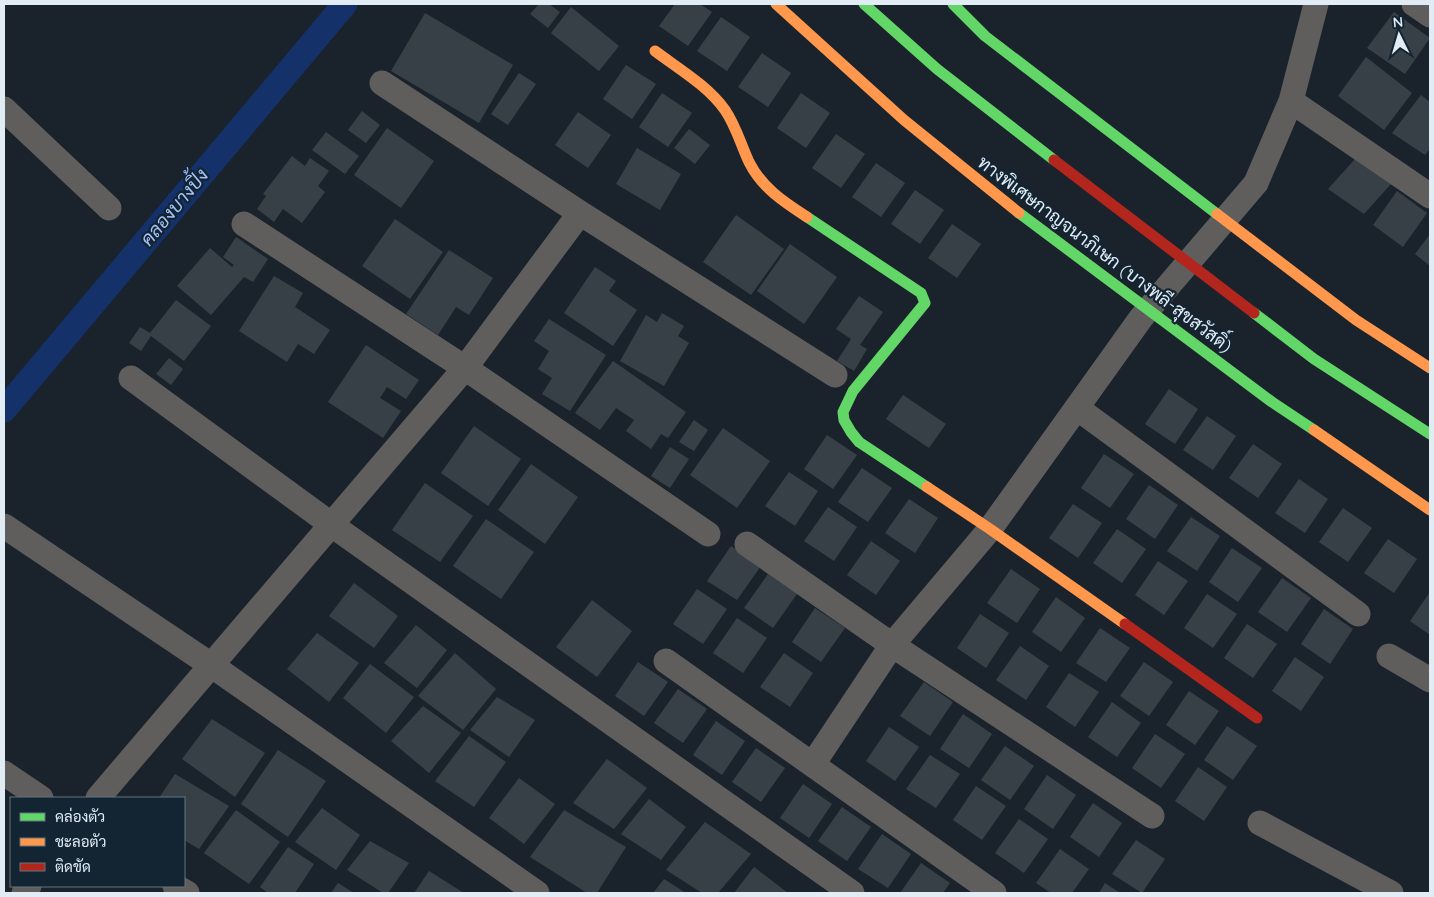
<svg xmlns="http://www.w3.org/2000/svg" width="1434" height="897" font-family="Quicksand,Sarabun,sans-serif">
<rect width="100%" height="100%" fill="#1a232b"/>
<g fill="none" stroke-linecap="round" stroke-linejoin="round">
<path stroke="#153169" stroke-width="25" d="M4 410 345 4"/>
</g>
<path fill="#384047" d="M539 4H549L560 12 548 28 530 14Z
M675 4H700L712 12 688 46 659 26Z
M571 7 619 46 599 71 551 33Z
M1394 12 1430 38 1405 74 1367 48Z
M425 13 513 65 479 123 391 71Z
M721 17 750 37 727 71 697 51Z
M762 53 791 73 768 107 738 87Z
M1366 57 1412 93 1384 130 1338 96Z
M626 65 656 84 632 119 603 99Z
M519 73 536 84 508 125 491 114Z
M662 93 692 113 668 147 639 127Z
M801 93 830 113 806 148 777 128Z
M1421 95 1430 102V149L1425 155 1392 133Z
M362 111 380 125 366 143 348 130Z
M578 112 611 135 588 168 555 145Z
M387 128 434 161 401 208 354 175Z
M689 129 710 145 695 164 674 148Z
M326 132 359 156 345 174 312 150Z
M836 134 865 154 841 188 812 168Z
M637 148 681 174 660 210 616 184Z
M292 156 305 166 310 158 329 171 318 186 325 192 302 223 283 209 274 222 257 209 266 196 263 194Z
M1355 159 1391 184 1364 214 1328 189Z
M876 163 905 183 881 217 852 197Z
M915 190 944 210 920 244 891 224Z
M1397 191 1427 213 1403 247 1373 225Z
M736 215 784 249 751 295 703 262Z
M395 219 443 252 410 299 362 266Z
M952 224 981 244 957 278 928 258Z
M1430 234V266L1415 254Z
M236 237 268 259 253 282 244 277 211 315 177 286 210 248 232 267 234 265 223 257Z
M790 244 837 277 804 324 757 291Z
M449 250 493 278 469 315 456 307 438 335 406 314Z
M595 267 616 281 609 291 637 310 613 346 564 313Z
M274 276 303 293 295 307 330 330 314 354 298 344 287 362 239 331Z
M859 296 883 312 860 345 867 349 854 371 837 361 851 339 836 329Z
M176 300 211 326 184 361 151 336 141 351 129 343 140 327 150 333Z
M662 313 684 326 678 336 689 343 664 386 620 361 646 315 657 322Z
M549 319 606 355 570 411 542 394 552 378 538 369 549 351 534 341Z
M366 345 419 380 406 399 387 387 380 398 401 411 383 438 328 402Z
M169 358 183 369 171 385 156 374Z
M613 361 686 412 668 438 661 434 651 449 626 431 634 420 616 408 600 430 575 413Z
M1169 389 1198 409 1175 444 1145 424Z
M903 395 946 424 929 448 886 419Z
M1207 416 1236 436 1213 470 1183 450Z
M694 420 708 430 694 451 679 442Z
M474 426 521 459 488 506 441 473Z
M723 428 770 461 737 508 690 475Z
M827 435 857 455 833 489 804 469Z
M1253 444 1282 464 1258 498 1229 478Z
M670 447 689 459 670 488 651 476Z
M1104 454 1134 474 1110 508 1081 488Z
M531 464 578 497 545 544 498 510Z
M862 468 892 488 868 522 838 502Z
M789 472 818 491 795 526 765 506Z
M1299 479 1328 499 1305 533 1275 513Z
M425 483 473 516 440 562 392 530Z
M1149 485 1178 505 1155 539 1126 519Z
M909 499 938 518 915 553 885 533Z
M1073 504 1102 523 1078 558 1049 538Z
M828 507 857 527 834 561 804 541Z
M1343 508 1372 528 1348 562 1319 542Z
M1191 517 1220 536 1197 571 1167 551Z
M486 519 534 552 501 599 453 566Z
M1117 529 1146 549 1122 583 1093 563Z
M1388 539 1417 559 1394 593 1364 573Z
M871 541 900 561 876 595 847 575Z
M731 546 761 566 737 600 707 581Z
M1232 548 1262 568 1238 602 1209 582Z
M1158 561 1188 581 1164 615 1135 595Z
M1011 569 1040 589 1017 623 987 603Z
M768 574 797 594 773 628 744 608Z
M1282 578 1311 598 1287 632 1258 612Z
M354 583 398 616 374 648 329 616Z
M697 589 727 609 703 644 673 624Z
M1430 592V635L1410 621Z
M1207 594 1237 614 1213 648 1184 628Z
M1056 597 1085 618 1061 652 1032 632Z
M592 600 632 631 597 677 556 647Z
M815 608 845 628 821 662 792 642Z
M1324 609 1353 629 1330 664 1301 644Z
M980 614 1009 633 986 668 957 648Z
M737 618 767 638 743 673 713 653Z
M1247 624 1277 644 1253 678 1224 658Z
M416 625 447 650 417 688 384 663Z
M1100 628 1130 648 1106 682 1076 663Z
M317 633 359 663 329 702 287 669Z
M1020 646 1049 666 1026 700 996 680Z
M455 653 496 689 463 730 418 696Z
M784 653 813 673 790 707 760 687Z
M1295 657 1324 677 1301 711 1272 691Z
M638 662 668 682 644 716 615 696Z
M1144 662 1173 682 1149 716 1120 696Z
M370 664 414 697 386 733 343 698Z
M1069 673 1099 692 1075 727 1046 707Z
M924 682 953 702 930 736 900 716Z
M678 689 707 709 683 743 654 723Z
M1189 691 1219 711 1195 745 1166 725Z
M497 697 535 720 509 757 470 730Z
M1112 702 1141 723 1117 757 1088 737Z
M423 706 461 733 429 773 391 741Z
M963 714 992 734 969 768 940 749Z
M212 719 265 753 235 797 182 759Z
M716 721 745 741 722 775 693 755Z
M1227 726 1257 746 1233 780 1204 760Z
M889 727 919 747 895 781 866 761Z
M1155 734 1185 754 1161 788 1132 768Z
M469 736 506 762 474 807 435 781Z
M1005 746 1034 766 1010 800 981 780Z
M756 748 785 768 761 802 732 782Z
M278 750 326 781 288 837 241 804Z
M930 755 960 774 936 808 906 789Z
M607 759 647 788 614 829 573 803Z
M1198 767 1227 787 1204 821 1175 801Z
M175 774 229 806 199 849 184 840V798H159Z
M1047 775 1076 795 1053 829 1024 809Z
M519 778 555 804 524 844 489 818Z
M803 784 832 804 809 838 780 818Z
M976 786 1006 806 982 840 953 820Z
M649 799 686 827 661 860 621 834Z
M1093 803 1122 823 1099 857 1070 837Z
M842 807 871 827 847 861 818 841Z
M322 808 360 835 336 870 295 842Z
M236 810 280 842 249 884 204 853Z
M564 810 626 847 597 893H587L530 857Z
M1019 819 1048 839 1024 873 995 853Z
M705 822 751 854 718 893H702L666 870Z
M882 834 911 854 888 888 858 869Z
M1136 840 1165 859 1142 893 1112 874Z
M370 841 409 863 388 893H383L347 870Z
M288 847 314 864 295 893H268L260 887Z
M1060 849 1089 869 1072 893H1051L1036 883Z
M921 863 950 883 943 893H900Z
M754 867 788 893H734Z
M429 871 464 893H414Z
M664 879 686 893H653Z
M338 883 354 893H331Z
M1105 883 1120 893H1099Z"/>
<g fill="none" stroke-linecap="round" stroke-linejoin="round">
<path stroke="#5f5e5d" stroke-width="25" d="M1414 4 1430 15
M382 83 580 213 835 375
M1291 101 1430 196
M4 109 109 208
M244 224 465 368 708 534
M131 378 343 533 852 893
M1077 408 1358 614
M4 526 211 665 537 893
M747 544 892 645 1152 816
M1389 656 1430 680
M666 661 994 893
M813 764 892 645 990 529 1141 318 1256 183 1291 101 1316 4
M4 773 41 798
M98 798 465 368 580 213
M1260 823 1391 893
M175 886 187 893
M24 893 29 886"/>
<path stroke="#63d668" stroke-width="11" d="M807 217 921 293 925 303 853 391 843 412 844 420 851 432 859 442 927 487"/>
<path stroke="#ff974d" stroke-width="11" d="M655 51C679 69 708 86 725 110 736 126 741 145 749 162 762 188 784 202 807 217
M927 487 990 529 1125 624"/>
<path stroke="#b3261e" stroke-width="11" d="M1125 624 1257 718"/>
<path stroke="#63d668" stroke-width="11" d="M864 4 937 69 1054 160
M953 4 985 36 1217 214
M1019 213 1272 402 1314 430
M1254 313 1314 359 1430 434"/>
<path stroke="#ff974d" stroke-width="11" d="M776 4 904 120 1019 213
M1217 214 1356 320 1430 368
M1314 430 1430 510"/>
<path stroke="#b3261e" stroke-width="11" d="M1054 160 1254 313"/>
</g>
<g text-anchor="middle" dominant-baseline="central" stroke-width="4.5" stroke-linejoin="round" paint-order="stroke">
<g font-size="18" fill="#e1ecf5" stroke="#132432">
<text transform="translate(1105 254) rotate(37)">ทางพิเศษกาญจนาภิเษก (บางพลี-สุขสวัสดิ์)</text>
</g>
<g font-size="19" font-style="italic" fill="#a4c2f9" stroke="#132432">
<text transform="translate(174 207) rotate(-50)">คลองบางปิ้ง</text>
</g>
</g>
<rect width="1434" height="897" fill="none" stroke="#e1ecf5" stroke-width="10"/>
<rect x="10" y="797" width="175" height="90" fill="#132432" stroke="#657480"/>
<rect x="20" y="813" width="25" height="8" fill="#63d668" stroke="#657480"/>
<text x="55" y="822" font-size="15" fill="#e1ecf5">คล่องตัว</text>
<rect x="20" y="838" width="25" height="8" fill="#ff974d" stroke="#657480"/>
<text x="55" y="847" font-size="15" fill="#e1ecf5">ชะลอตัว</text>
<rect x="20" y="863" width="25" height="8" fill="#b3261e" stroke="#657480"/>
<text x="55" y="872" font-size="15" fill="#e1ecf5">ติดขัด</text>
<g transform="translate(1399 35) rotate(355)" stroke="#132432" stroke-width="4" paint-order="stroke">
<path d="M0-4L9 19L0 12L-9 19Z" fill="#e1ecf5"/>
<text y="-8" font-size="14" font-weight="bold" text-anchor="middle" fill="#e1ecf5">N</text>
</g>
</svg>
